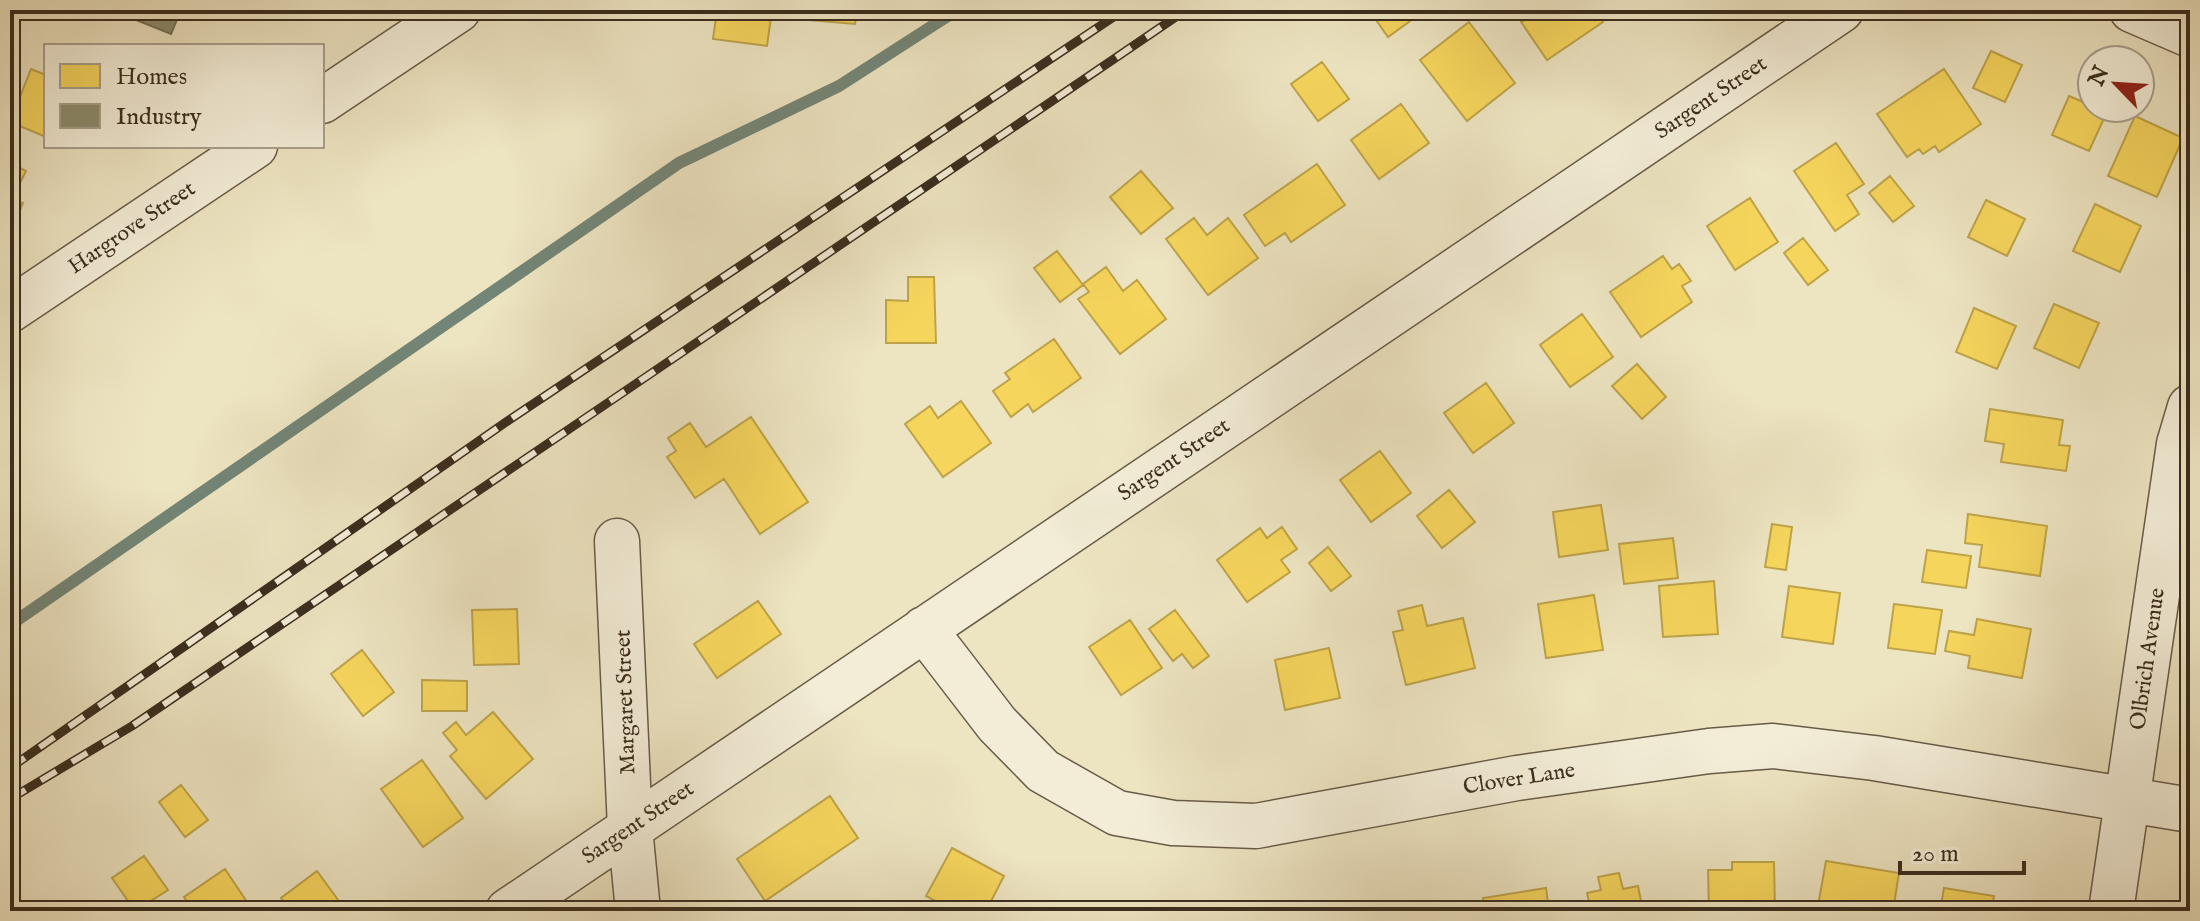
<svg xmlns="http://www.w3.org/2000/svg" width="2200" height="921" font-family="'IM FELL English',serif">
<rect width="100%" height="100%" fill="#ede4c1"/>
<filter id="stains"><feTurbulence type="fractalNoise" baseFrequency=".0025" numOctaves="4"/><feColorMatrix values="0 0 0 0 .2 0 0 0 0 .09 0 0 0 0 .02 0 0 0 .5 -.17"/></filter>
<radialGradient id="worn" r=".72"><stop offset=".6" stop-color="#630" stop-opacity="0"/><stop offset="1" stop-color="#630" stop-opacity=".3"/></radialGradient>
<path fill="#f6d55c" stroke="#bea349" stroke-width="2" d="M717 10H772L767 46 713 39Z
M810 10H857L855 24 809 20Z
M1369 10H1407L1413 19 1388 37Z
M1518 10H1595L1603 22 1547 60 1521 22 1525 20Z
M1469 22 1515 83 1467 121 1420 60Z
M1991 51 2022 65 2005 102 1973 88Z
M1322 62 1349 99 1318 121 1291 84Z
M31 69 46 75V137L10 122Z
M1944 69 1981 124 1939 152 1935 146 1923 154 1919 149 1907 157 1877 114Z
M2069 96 2107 112 2089 151 2052 135Z
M1401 104 1429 143 1379 179 1351 140Z
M2135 116 2183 138 2157 197 2108 176Z
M1836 143 1864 184 1847 195 1859 214 1835 231 1794 171Z
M10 163 26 171 12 199 23 203 10 233Z
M1317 164 1345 205 1291 242 1285 233 1265 246 1244 215Z
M1141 171 1173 208 1141 234 1110 197Z
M1890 176 1914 206 1893 222 1869 193Z
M1750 198 1778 242 1735 270 1707 226Z
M1986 200 2025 219 2007 256 1968 237Z
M2095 204 2141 226 2120 272 2073 251Z
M1194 218 1207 235 1228 218 1258 258 1208 295 1166 239Z
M1803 238 1828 270 1808 285 1784 253Z
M1057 251 1083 285 1060 302 1034 268Z
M1663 256 1672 269 1679 264 1691 281 1682 286 1692 302 1641 337 1610 292Z
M1106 267 1123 291 1137 280 1166 319 1120 354 1078 299 1089 292 1083 284Z
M908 277H934L936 343H886V300L908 301Z
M2054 304 2099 323 2079 368 2034 348Z
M1974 308 2016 326 1997 369 1956 352Z
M1582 314 1613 357 1570 387 1540 345Z
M1054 339 1081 378 1033 412 1028 404 1011 417 993 391 1010 379 1005 373Z
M1637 364 1666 397 1642 419 1612 386Z
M1486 383 1514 423 1473 453 1444 413Z
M961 401 991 443 943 477 905 424 930 406 938 418Z
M1990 409 2063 420 2059 445 2070 446 2066 471 2001 462 2004 444 1985 441Z
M751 417 808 502 760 534 724 479 695 498 667 457 676 451 668 438 690 423 706 447Z
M1380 451 1411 493 1371 522 1340 480Z
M1449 490 1475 522 1442 548 1417 516Z
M1601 505 1608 550 1559 557 1553 512Z
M1968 514 2047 526 2040 576 1979 567 1982 545 1965 543Z
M1772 524 1792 527 1786 570 1765 567Z
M1282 527 1297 549 1281 560 1290 572 1247 602 1217 560 1260 528 1267 538Z
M1673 538 1678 578 1624 584 1619 544Z
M1328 547 1351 576 1331 591 1309 563Z
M1927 550 1971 556 1966 588 1922 582Z
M1714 581 1718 634 1663 637 1659 586Z
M1789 586 1840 593 1833 644 1782 637Z
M1594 595 1603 650 1546 658 1538 604Z
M758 601 781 634 717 678 694 644Z
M1894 604 1942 610 1935 654 1888 648Z
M1422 605 1427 626 1463 618 1475 668 1406 685 1393 632 1403 630 1398 611Z
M517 609 519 664 474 665 472 610Z
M1175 610 1209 656 1193 668 1182 654 1173 661 1149 629Z
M1977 619 2031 629 2022 678 1968 668 1970 656 1945 651 1949 631 1974 635Z
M1130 620 1162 668 1121 695 1089 647Z
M1329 648 1340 698 1285 710 1275 660Z
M362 650 394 692 363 716 331 674Z
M422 680 467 681V711H422Z
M493 712 533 759 486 799 450 756 457 750 443 733 456 722 466 735Z
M422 760 463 818 423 847 381 789Z
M181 785 208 820 185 837 159 802Z
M830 796 858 838 765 901 737 859Z
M952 848 1004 876 986 911H954L926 896Z
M144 856 168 890 135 911 112 878Z
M1826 861 1899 873 1893 911H1817Z
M1732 862H1774L1775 911H1709L1708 870H1732Z
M225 869 253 911H193L184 897Z
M317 871 344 908 291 911 281 898Z
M1619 873 1623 889 1638 886 1643 911H1591L1587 893 1601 890 1598 877Z
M1546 888 1549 911H1485L1483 898Z
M1944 888 1994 896 1991 911H1940Z
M1045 901 1072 911H1042Z"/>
<path fill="#8c8c6e" stroke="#747056" stroke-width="2" d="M128 10H181L171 34 126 16Z"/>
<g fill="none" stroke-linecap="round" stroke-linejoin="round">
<path stroke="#738576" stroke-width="12" d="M10 625 679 163 839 86 957 10"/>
<g stroke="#685b47" stroke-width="47">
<path id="minor" d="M2132 10 2190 35
M322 101 458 10
M10 310 255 146
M617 541 630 828 638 911
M924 629 997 724 1043 771 1117 813 1173 823 1256 826 1517 778 1709 751 1773 746 1874 758 2190 810
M508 911 1841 10
M2111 911 2179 444 2190 407"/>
</g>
<use href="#minor" stroke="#f3edd7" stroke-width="44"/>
<g stroke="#3b2d1e" stroke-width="9">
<path id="rail" d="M10 768 509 420 1124 10
M10 799 132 726 1186 10"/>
</g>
<use href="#rail" stroke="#f3edd7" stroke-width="6" stroke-dasharray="18" stroke-linecap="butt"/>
</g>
<g text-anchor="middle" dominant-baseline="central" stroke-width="8" stroke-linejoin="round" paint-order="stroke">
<g font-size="22" fill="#3b2d1e" stroke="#f3edd7">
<text transform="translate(1711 98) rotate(-34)">Sargent Street</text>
<text transform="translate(132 228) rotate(-34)">Hargrove Street</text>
<text transform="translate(1174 460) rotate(-34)">Sargent Street</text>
<text transform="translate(2148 659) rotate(-82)">Olbrich Avenue</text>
<text transform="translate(626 702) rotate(-92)">Margaret Street</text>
<text transform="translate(1519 779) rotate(-9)">Clover Lane</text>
<text transform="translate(638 823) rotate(-34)">Sargent Street</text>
</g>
</g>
<rect width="2200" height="921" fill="none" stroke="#ede4c1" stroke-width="40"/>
<rect x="12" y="12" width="2176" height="897" fill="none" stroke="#3b2d1e" stroke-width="4"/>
<rect x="20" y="20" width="2160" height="881" fill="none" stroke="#3b2d1e" stroke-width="2"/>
<rect x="44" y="44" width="280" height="104" fill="#f3edd7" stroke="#a9a08d" stroke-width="2"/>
<rect x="60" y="64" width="40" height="24" fill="#f6d55c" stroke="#a9a08d" stroke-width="2"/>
<text x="116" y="84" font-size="24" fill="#3b2d1e">Homes</text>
<rect x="60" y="104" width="40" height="24" fill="#8c8c6e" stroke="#a9a08d" stroke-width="2"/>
<text x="116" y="124" font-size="24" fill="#3b2d1e">Industry</text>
<g transform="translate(2116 84) rotate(295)"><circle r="38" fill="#f3edd7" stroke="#a9a08d" stroke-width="2"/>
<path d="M0-6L14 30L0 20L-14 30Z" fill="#8f2418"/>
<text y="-12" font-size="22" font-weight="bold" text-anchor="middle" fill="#3b2d1e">N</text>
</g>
<path d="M1900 861v12h124v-12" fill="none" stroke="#3b2d1e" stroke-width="4"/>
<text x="1912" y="861" font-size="24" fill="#3b2d1e" stroke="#f3edd7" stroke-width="6" paint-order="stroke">20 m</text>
<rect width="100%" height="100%" filter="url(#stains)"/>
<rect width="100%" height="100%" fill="url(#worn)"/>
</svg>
